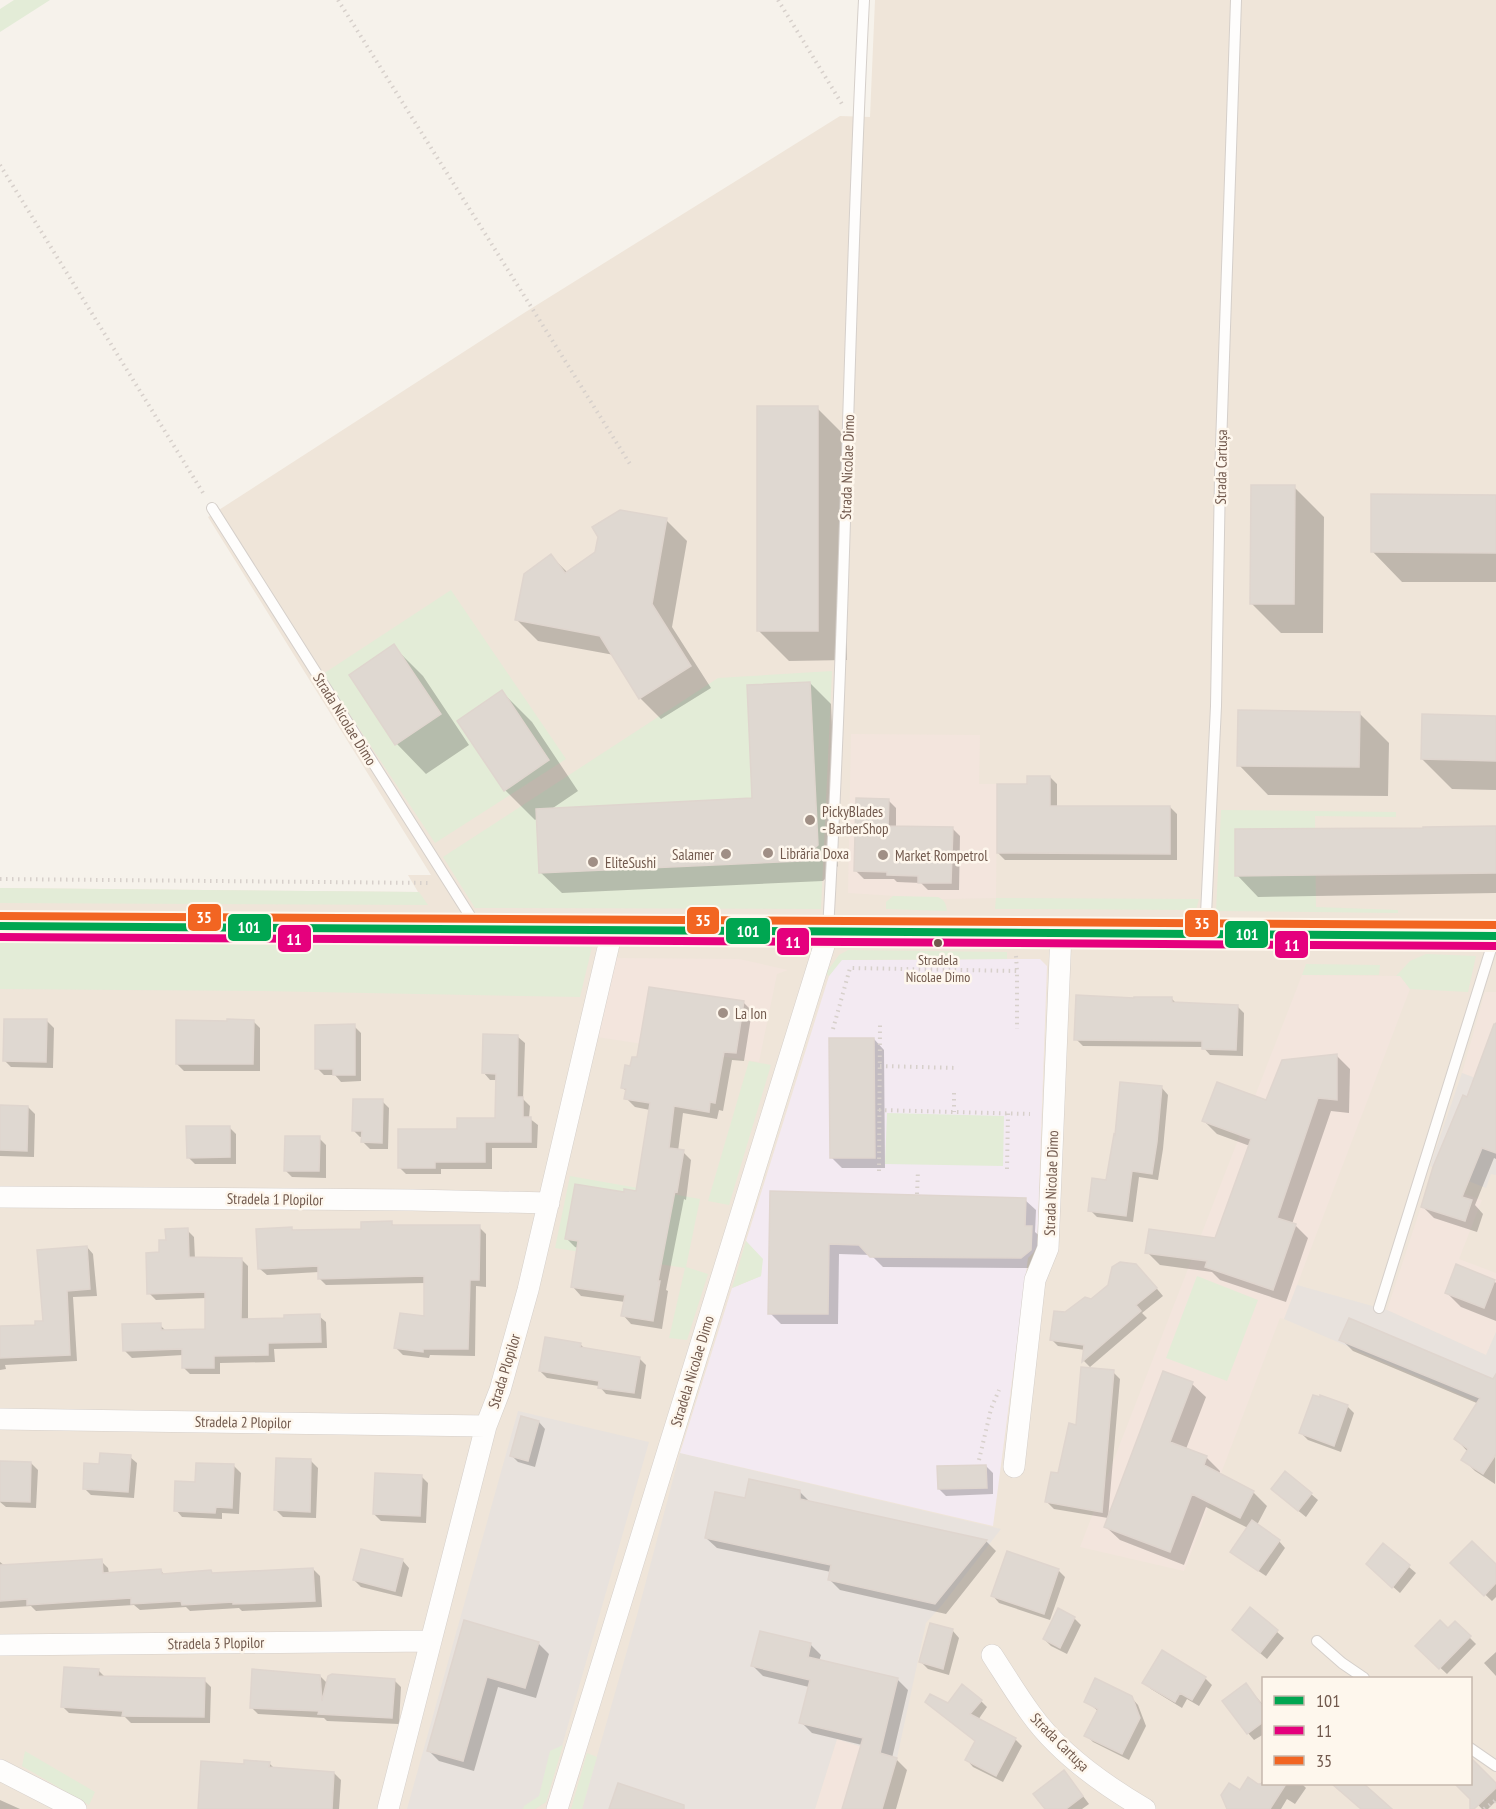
<svg xmlns="http://www.w3.org/2000/svg" width="1496" height="1809" font-family="'PT Sans Narrow',sans-serif">
<rect width="100%" height="100%" fill="#f6f2eb"/>
<path fill="#efe5d9" fill-rule="evenodd" d="M875 0H1496V1809H0V888L418 892 408 875H431L208 517 524 313 840 116 870 117ZM1264 1678H1470V1784H1264Z"/>
<path fill="#f3e5dd" d="M851 734 980 735 979 784H997L996 898 943 899 848 893Z
M612 958 739 959 788 970 777 974 759 1062 597 1037Z
M1302 975 1400 976 1410 989 1284 1319 1280 1318 1184 1571 1080 1547Z
M1485 992H1496V1086L1462 1073Z
M1429 1182 1482 1200 1459 1259 1496 1273V1332L1486 1355 1387 1310Z
M837 1739 897 1758 882 1809H815Z"/>
<path fill="#e8e2dd" d="M1462 1073 1496 1086V1175L1491 1174 1486 1188 1430 1166Z
M1297 1285 1387 1310 1486 1355 1496 1332V1410L1284 1319Z
M518 1411 649 1442 546 1802 535 1809H407Z
M680 1453 1001 1529 942 1605 926 1623 897 1758 837 1739 815 1809H582L636 1619Z"/>
<path fill="#f3eaf2" d="M1040 959 1047 966 1037 1246 1033 1253 1028 1258 993 1526 680 1453 732 1288 761 1276 762 1259 746 1241 829 976 841 960Z"/>
<path fill="#e3ecd7" d="M14 0H50L0 32V9Z
M451 590 566 759 435 843 323 674Z
M832 671 821 909 475 908 443 857 718 678Z
M1221 810 1396 812V817L1315 816 1316 907 1398 910V913L1216 911Z
M0 888 419 892 428 905 0 903Z
M893 896 938 897C945 900 946 904 947 911L886 909V902Z
M996 898 1199 899 1196 910 995 909Z
M0 943 592 947 580 997 262 991 0 989Z
M848 950 1007 952V959L842 960 829 976 826 973 839 955Z
M1426 954 1476 956 1468 992 1410 989 1400 976H1396L1410 961Z
M1306 964 1380 965 1379 975H1302Z
M749 1061 771 1065 729 1205 708 1201Z
M887 1113 1004 1116 1003 1166 885 1164Z
M570 1176 700 1199 686 1267 708 1274 687 1340 669 1338 685 1268 555 1248Z
M746 1241 763 1259 761 1276 732 1288Z
M1197 1276 1258 1300 1227 1381 1166 1358Z
M563 1745 546 1802 535 1809H523L524 1806 539 1796 550 1751Z
M25 1751 95 1792 89 1805 22 1766Z
M587 1753 597 1757 582 1809H571Z"/>
<path fill="#0003" d="M817 408 847 438V660L789 661 759 631Z
M1294 487 1324 517 1323 633H1281L1251 603Z
M1496 497V582H1402L1373 552Z
M666 520 687 541 672 627 711 688 661 719 640 698 614 655 538 641 517 620 551 556 568 573Z
M393 646 423 676 469 745 426 774 397 744 351 675Z
M810 683 831 704 838 866 823 881 562 893 540 872 538 818 535 820 505 790 502 692 532 722 578 791 550 810 754 800Z
M1359 713 1389 743 1388 796 1268 795 1239 765Z
M1496 717V790L1452 789 1422 759Z
M1050 777 1057 784V807H1170L1177 814V860H1005L998 853 1028 786Z
M888 800 896 808V827L952 828 960 836 959 890H928L921 883 897 882 894 879H864L856 871Z
M1496 828V893L1258 897 1237 875Z
M1172 999 1177 1004 1237 1006 1244 1013 1243 1056 1210 1055 1203 1047 1083 1046 1076 1039Z
M743 1002 752 1011 744 1061 732 1060 723 1111 719 1110 717 1119 683 1113 678 1151 683 1152 691 1160 686 1200 684 1199 666 1290 668 1291 662 1329 631 1324 623 1315 625 1302 581 1296 573 1287 578 1248 575 1247 567 1239 625 1194 638 1193 650 1110 635 1107 626 1098 627 1092 623 1088 631 1068 639 1059Z
M47 1021 54 1028 53 1068 11 1067 4 1060Z
M253 1021 260 1028V1071H184L177 1064Z
M1496 1022V1159L1494 1158 1475 1205 1483 1214 1477 1232 1434 1218 1422 1206 1468 1099Z
M354 1026 361 1033V1081L341 1082 335 1075H324L317 1068Z
M518 1037 525 1043 523 1099 530 1106 529 1118 538 1125 537 1148H492V1169H441V1174H406L399 1167 458 1131 497 1120V1080H490L484 1073Z
M874 1039 884 1050 885 1168H842L831 1157Z
M1337 1056 1350 1069 1349 1113 1331 1111 1292 1224 1295 1225 1308 1238 1286 1302 1220 1280 1212 1272 1160 1265 1147 1252 1216 1240 1250 1146 1217 1134 1204 1121 1267 1102Z
M1162 1088 1168 1095 1163 1149 1158 1180 1139 1177 1133 1222 1097 1217 1090 1210Z
M382 1101 389 1108 388 1149H370L363 1142V1137H360L353 1130Z
M0 1106 28 1107 35 1114 34 1157 0 1156Z
M229 1127 236 1134V1164H195L188 1157Z
M319 1138 326 1145V1178L292 1177 285 1170Z
M771 1192 1025 1200 1036 1210 1035 1232 1042 1238 1032 1268 883 1267 871 1255 839 1254 838 1324H781L770 1313Z
M391 1223 395 1227H479L486 1234V1287L476 1286 475 1356 430 1355 429 1358 403 1355 396 1348 426 1318V1283L326 1285 319 1278V1272L267 1275 260 1269 291 1228 295 1232 362 1230Z
M187 1230 194 1237 195 1259H241L248 1266V1321L319 1316 326 1322 327 1348 274 1349 275 1362 220 1363V1374H190L183 1367V1355L132 1358 125 1351 160 1325 166 1331 206 1330V1298L156 1300 149 1293 160 1254 167 1241Z
M87 1247 93 1254 97 1296 73 1297 77 1361 5 1365 6 1369 0 1370V1327L37 1326 44 1322Z
M1143 1272 1163 1296 1142 1313 1147 1318 1090 1367 1084 1361 1085 1350 1058 1346 1051 1339 1091 1300Z
M1494 1281 1496 1283V1321L1461 1307 1446 1292Z
M1341 1339 1496 1381 1495 1484 1475 1471 1463 1459 1468 1452 1456 1439 1479 1404 1353 1351Z
M580 1344 586 1350 639 1358 646 1365 641 1399 606 1394 599 1386 547 1378 540 1371Z
M1113 1372 1120 1379 1108 1518 1054 1509 1047 1502 1059 1475 1077 1427Z
M1192 1384 1206 1397 1186 1449 1206 1457 1220 1471 1219 1475 1253 1492 1267 1506 1257 1525 1279 1541 1285 1548 1266 1576 1239 1558 1232 1551 1248 1528 1206 1507 1184 1565 1120 1540 1106 1527Z
M1347 1406 1354 1413 1341 1452 1308 1440 1301 1433Z
M539 1422 545 1429 535 1467 518 1462 511 1455Z
M130 1457 137 1463 134 1498 91 1495 84 1488 100 1466Z
M311 1461 318 1468 316 1518 283 1517 276 1510Z
M0 1462 31 1463 38 1470 36 1508 6 1507 0 1502Z
M234 1466 241 1473 239 1514 222 1513V1519L182 1517 176 1510 197 1484Z
M986 1466 993 1473V1494L946 1496 939 1489Z
M421 1476 428 1483 426 1523 381 1521 374 1514Z
M800 1492 811 1503 986 1541 996 1551 946 1614 840 1590 830 1580 831 1572 717 1548 706 1538 746 1500Z
M1311 1494 1318 1500 1306 1517 1280 1496Z
M1383 1545 1416 1573 1400 1593 1375 1571Z
M362 1551 403 1561 409 1568 402 1597 361 1587 354 1580Z
M1007 1553 1059 1571 1065 1577 1050 1620 999 1603 993 1596Z
M101 1561 108 1568 109 1574 161 1571 165 1575 211 1572 213 1574 313 1569 320 1576 322 1607 242 1611 239 1608 190 1611 186 1607 140 1610 134 1605 36 1611 31 1606 0 1608V1562L5 1566Z
M1452 1563 1496 1566V1597L1492 1601Z
M1250 1609 1284 1638 1267 1659 1241 1637Z
M1059 1610 1074 1618 1081 1625 1067 1654 1051 1646 1044 1639Z
M465 1622 538 1643 549 1654 536 1698 498 1687 474 1771 439 1761 429 1751Z
M1455 1623 1476 1644 1447 1674 1417 1646 1448 1630Z
M931 1625 953 1631 959 1638 949 1675 928 1669 921 1662Z
M810 1644 821 1655 819 1661 897 1679 908 1690 892 1758 896 1759 907 1770 896 1809H844L862 1745 812 1733 801 1722 809 1687 763 1676 753 1666Z
M1496 1652V1676L1484 1663Z
M98 1670 105 1677 204 1680 211 1687 210 1723H131L125 1717 69 1713 62 1706Z
M320 1676 328 1684 394 1680 401 1687 399 1724 327 1721 324 1718 258 1714 251 1707Z
M1205 1678 1212 1685 1199 1706 1187 1699 1182 1708 1151 1689 1144 1682Z
M1246 1685 1264 1706V1734L1254 1740 1248 1733Z
M1131 1697 1138 1705 1146 1726 1129 1760 1093 1742 1086 1735 1098 1711 1086 1701Z
M981 1701 987 1707 978 1720 1015 1739 1022 1746 1003 1782 973 1767 967 1760 976 1742 948 1705Z
M269 1763 275 1769 334 1773 341 1780 339 1809H200L246 1766Z
M1070 1779 1089 1804 1082 1809H1047Z
M1264 1779V1784H1302L1306 1788 1295 1804 1287 1799 1281 1809H1226L1240 1792 1259 1786Z
M1458 1784 1496 1785V1801L1488 1809H1482Z
M0 1800 20 1809H0Z"/>
<path fill="#dfd8d1" stroke="#dfd5ce" stroke-width="1.5" d="M757 406H818V631H757Z
M1251 485H1295L1294 604H1250Z
M1371 494 1496 495V553L1371 552Z
M620 510 667 518 652 604 691 666 639 699 600 636 515 620 524 574 551 554 565 573 595 552 598 537 592 527Z
M394 644 441 714 395 745 349 675Z
M810 682 818 845 801 861 539 873 536 809 752 798 747 685Z
M502 690 549 760 504 791 457 721Z
M1238 710 1360 712 1359 767 1237 766Z
M1422 714 1496 716V761L1421 759Z
M1027 776H1050V806H1170V854L997 853V784H1027Z
M856 798 889 799 888 826 953 827 951 883H918V876L887 875V872L854 871Z
M1496 826V873L1235 876V829L1423 828V827Z
M649 987 744 1001 736 1053 724 1052 715 1103 710 1102 709 1112 674 1106 669 1148 684 1150 677 1192 675 1191 658 1281H660L653 1321 621 1316 625 1295 571 1287 578 1241 565 1239 575 1184 624 1192V1189L636 1191 650 1103 624 1099 626 1089 621 1088 625 1065 630 1066 632 1057H637Z
M1076 995 1134 998V997H1172V1002L1238 1005 1236 1050 1202 1049V1041L1074 1040Z
M4 1019H47L46 1062 3 1061Z
M227 1019 254 1020 253 1064H176V1020L227 1021Z
M355 1024V1075H333V1069H315V1025Z
M1494 1024H1496V1153L1482 1148 1462 1197 1472 1200 1465 1221 1421 1207 1433 1167 1463 1095 1467 1097Z
M483 1034 518 1035 517 1097H523V1117H531V1142H485V1162H435V1168H398V1129H457V1118H495L496 1074 482 1073Z
M829 1038H874L875 1158H830Z
M1337 1054V1100L1318 1098 1277 1218 1296 1224 1273 1290 1205 1267 1207 1261 1145 1253 1149 1229 1215 1238 1251 1139 1202 1121 1217 1082 1266 1100 1282 1060Z
M1120 1082 1162 1086 1157 1142 1152 1174 1132 1171 1126 1216 1088 1211 1092 1178 1106 1180 1114 1134 1115 1135Z
M353 1099H383L382 1143 361 1142 362 1131H352Z
M0 1105 28 1106 27 1151 0 1150Z
M186 1126H230V1157L187 1158Z
M285 1136H320L319 1171H284Z
M770 1191 1026 1198 1025 1226H1032L1031 1250 1021 1258 870 1257 859 1245 829 1244 828 1314H768Z
M392 1221V1225H480L479 1280H470L468 1349H423V1352L394 1348 400 1313 424 1316V1276L318 1279V1266L258 1269 256 1229 292 1227V1230L361 1229V1222Z
M188 1228 189 1257 242 1258 241 1319 284 1318V1315L320 1314 321 1342 268 1343V1355L214 1356V1368H182V1349L123 1351 122 1324 161 1323V1330L205 1329V1292L147 1294 146 1253 159 1252V1240H166L165 1229Z
M87 1246 90 1289 67 1291 70 1355 0 1358V1326L35 1325V1321H43L37 1250Z
M1120 1262 1136 1264 1157 1288 1136 1305 1141 1311 1082 1362 1084 1345 1050 1340 1054 1311 1065 1312 1085 1297 1091 1299 1108 1285 1112 1267Z
M1456 1264 1495 1280 1484 1308 1445 1293Z
M1349 1318 1493 1379 1496 1374V1454L1483 1474 1461 1460 1468 1449 1454 1439 1480 1398 1339 1340Z
M545 1337 581 1343 580 1347 640 1357 634 1393 598 1388 599 1381 539 1371Z
M1081 1367 1114 1370 1102 1512 1045 1502 1051 1472 1058 1473 1069 1423 1076 1425Z
M1163 1371 1193 1382 1170 1442 1207 1456 1204 1465 1254 1491 1240 1518 1192 1494 1170 1552 1104 1527Z
M1313 1395 1320 1397V1395L1348 1405 1334 1446 1299 1433Z
M521 1416 539 1421 528 1461 510 1456Z
M100 1453 131 1455 128 1492 83 1489 84 1463 99 1464Z
M276 1458 311 1459 310 1512 274 1510Z
M0 1461 31 1462 30 1502 0 1501Z
M196 1463 234 1464 232 1508 216 1507 215 1513 174 1511 175 1481 195 1482Z
M986 1465 987 1488 938 1489 937 1466Z
M1285 1471 1312 1493 1298 1511 1271 1489Z
M375 1473 422 1475 420 1516 373 1514Z
M749 1479 800 1490V1499L987 1540 935 1604 828 1580 831 1565 705 1538 715 1492 745 1498Z
M1252 1520 1280 1540 1258 1571 1230 1552Z
M1472 1541 1496 1564V1583L1484 1596 1450 1563Z
M1383 1543 1410 1565 1392 1588 1366 1564Z
M361 1549 403 1559 395 1591 353 1580Z
M1007 1551 1059 1569 1044 1614 991 1596Z
M102 1559 103 1573 161 1569 162 1574 211 1570 212 1573 313 1568 315 1601 233 1604V1602L182 1605 181 1601 131 1604V1598L27 1605V1599L0 1601V1565Z
M1250 1607 1278 1630 1260 1653 1232 1630Z
M1058 1608 1075 1617 1060 1648 1043 1639Z
M464 1620 539 1642 525 1688 487 1677 463 1761 427 1751Z
M1440 1620 1448 1628 1455 1621 1471 1636 1439 1669 1415 1646Z
M930 1623 953 1629 943 1669 919 1662Z
M760 1631 811 1643 808 1657 898 1678 880 1753 897 1758 882 1809H842L863 1738 799 1723 810 1680 751 1666Z
M1162 1650 1206 1677 1192 1700 1180 1693 1175 1702 1142 1683Z
M64 1667 99 1669 98 1676 205 1678 204 1717 122 1716 123 1711 61 1707Z
M252 1669 320 1675 322 1701 328 1676 332 1674 395 1679 392 1718 318 1714 319 1711 250 1708Z
M1095 1678 1132 1696 1140 1718 1122 1754 1084 1736 1098 1709 1084 1702Z
M1246 1683 1263 1707V1722L1247 1734 1222 1701Z
M962 1684 982 1700 970 1714 1016 1738 996 1776 965 1760 975 1741 925 1702 930 1694 948 1703Z
M1470 1757 1496 1783V1788L1474 1809H1470V1799L1455 1784H1470Z
M244 1760 270 1762 269 1767 334 1772 332 1809H198L201 1761 244 1764Z
M1064 1770 1083 1796 1066 1809H1045L1033 1794Z
M1248 1777 1258 1784H1286L1270 1809H1227L1221 1795 1229 1783 1240 1790Z
M618 1783 684 1805V1809H609Z
M1332 1784H1364L1392 1809H1361Z"/>
<g fill="none" stroke-linecap="round" stroke-linejoin="round">
<g stroke="#d5cfca" stroke-width="12">
<path id="service" d="M212 508 477 927
M828 930C846 620 848 310 864 0
M1205 935 1216 706 1220 476 1236 0
M1379 1308 1495 936
M1317 1641 1342 1663 1364 1678
M1470 1748 1496 1766"/>
</g>
<g stroke="#d5cfca" stroke-width="22">
<path id="minor" d="M0 1197 412 1200 549 1203
M0 1419 486 1426
M1014 1467 1035 1280 1048 1248 1061 933
M0 1645 431 1641
M992 1655C1005 1675 1017 1695 1031 1714 1059 1753 1104 1785 1145 1809
M0 1770 76 1809
M388 1809 486 1426 500 1390 528 1290 612 931
M557 1809 828 933"/>
</g>
<g stroke="#d5cfca" stroke-width="28">
<path id="tertiary" d="M0 926 1496 936"/>
</g>
<path stroke="#d7d0cb" stroke-width="4" stroke-dasharray="1.5 4.5" stroke-linecap="butt" d="M338 0 630 464
M778 0 842 104
M0 165 205 496
M0 879 429 883
M1016 956 1017 971
M833 1029 850 968 1017 971V1029
M880 1066 958 1068
M954 1093V1112
M879 1110 1030 1114
M1007 1169 1008 1113
M879 1171 880 1025
M917 1194 918 1170
M979 1460 991 1409 999 1390
M1484 1809 1496 1800"/>
<use href="#service" stroke="#fefdfc" stroke-width="10"/>
<use href="#minor" stroke="#fefdfc" stroke-width="21"/>
<use href="#tertiary" stroke="#fefdfc" stroke-width="27"/>
<g stroke="#fef7ed" stroke-width="12">
<path id="bus-1" d="M0 926 1496 936"/>
</g>
<g stroke="#fef7ed" stroke-width="12">
<path id="bus-2" d="M0 937 1496 946"/>
</g>
<g stroke="#fef7ed" stroke-width="12">
<path id="bus-3" d="M0 916 1496 925"/>
</g>
<use href="#bus-1" stroke="#00a651" stroke-width="8"/>
<use href="#bus-2" stroke="#e5007d" stroke-width="8"/>
<use href="#bus-3" stroke="#f26522" stroke-width="8"/>
</g>
<g fill="#a08f85" stroke="#fef7ed" stroke-width="2">
<circle cx="810" cy="820" r="6"/>
<circle cx="768" cy="853" r="6"/>
<circle cx="726" cy="854" r="6"/>
<circle cx="883" cy="855" r="6"/>
<circle cx="593" cy="862" r="6"/>
<circle cx="723" cy="1013" r="6"/>
</g>
<circle fill="#725a4e" stroke="#fef7ed" stroke-width="2" cx="938" cy="943" r="5"/>
<g text-anchor="middle" dominant-baseline="central" stroke-width="5" stroke-linejoin="round" paint-order="stroke">
<g font-size="14" fill="#725a4e" stroke="#fef7ed">
<text x="938" y="960">Stradela<tspan x="938" dy="17">Nicolae Dimo</tspan></text>
</g>
<g font-size="15" fill="#725a4e" stroke="#fef7ed">
<text transform="translate(847 467) rotate(-88)">Strada Nicolae Dimo</text>
<text transform="translate(1221 467) rotate(-89)">Strada Cartușa</text>
<text transform="translate(345 719) rotate(58)">Strada Nicolae Dimo</text>
<text transform="translate(1051 1183) rotate(-88)">Strada Nicolae Dimo</text>
<text transform="translate(275 1199) rotate(1)">Stradela 1 Plopilor</text>
<text transform="translate(504 1371) rotate(-73)">Strada Plopilor</text>
<text transform="translate(692 1371) rotate(-73)">Stradela Nicolae Dimo</text>
<text transform="translate(243 1422) rotate(1)">Stradela 2 Plopilor</text>
<text transform="translate(216 1643) rotate(-1)">Stradela 3 Plopilor</text>
<text transform="translate(1060 1742) rotate(45)">Strada Cartușa</text>
</g>
<g font-size="15" fill="#725a4e" stroke="#fef7ed" text-anchor="start">
<text x="822" y="811">PickyBlades<tspan x="822" dy="17">- BarberShop</tspan></text>
<text x="780" y="853">Librăria Doxa</text>
<text x="714" y="854" text-anchor="end">Salamer</text>
<text x="895" y="855">Market Rompetrol</text>
<text x="605" y="862">EliteSushi</text>
<text x="735" y="1013">La Ion</text>
</g>
</g>
<g stroke="#fef7ed" stroke-width="2">
<rect x="187" y="903" width="35" height="29" rx="6" fill="#f26522"/>
<rect x="686" y="906" width="34" height="29" rx="6" fill="#f26522"/>
<rect x="1184" y="909" width="35" height="29" rx="6" fill="#f26522"/>
<rect x="227" y="913" width="45" height="29" rx="6" fill="#00a651"/>
<rect x="725" y="917" width="46" height="28" rx="6" fill="#00a651"/>
<rect x="1224" y="920" width="45" height="29" rx="6" fill="#00a651"/>
<rect x="277" y="924" width="35" height="29" rx="6" fill="#e5007d"/>
<rect x="776" y="927" width="34" height="29" rx="6" fill="#e5007d"/>
<rect x="1274" y="930" width="35" height="29" rx="6" fill="#e5007d"/>
</g>
<g font-size="16" text-anchor="middle" font-weight="bold" fill="#fff">
<text x="204" y="923">35</text>
<text x="703" y="926">35</text>
<text x="1202" y="929">35</text>
<text x="249" y="933">101</text>
<text x="748" y="937">101</text>
<text x="1247" y="940">101</text>
<text x="294" y="945">11</text>
<text x="793" y="948">11</text>
<text x="1292" y="951">11</text>
</g>
<rect x="1262" y="1677" width="210" height="108" fill="#fef7ed" stroke="#c6b8ad" stroke-width="1.5"/>
<rect x="1274" y="1696" width="30" height="9" fill="#00a651" stroke="#c6b8ad" stroke-width="1.5"/>
<text x="1316" y="1707" font-size="18" fill="#725a4e">101</text>
<rect x="1274" y="1726" width="30" height="9" fill="#e5007d" stroke="#c6b8ad" stroke-width="1.5"/>
<text x="1316" y="1737" font-size="18" fill="#725a4e">11</text>
<rect x="1274" y="1756" width="30" height="9" fill="#f26522" stroke="#c6b8ad" stroke-width="1.5"/>
<text x="1316" y="1767" font-size="18" fill="#725a4e">35</text>
</svg>
